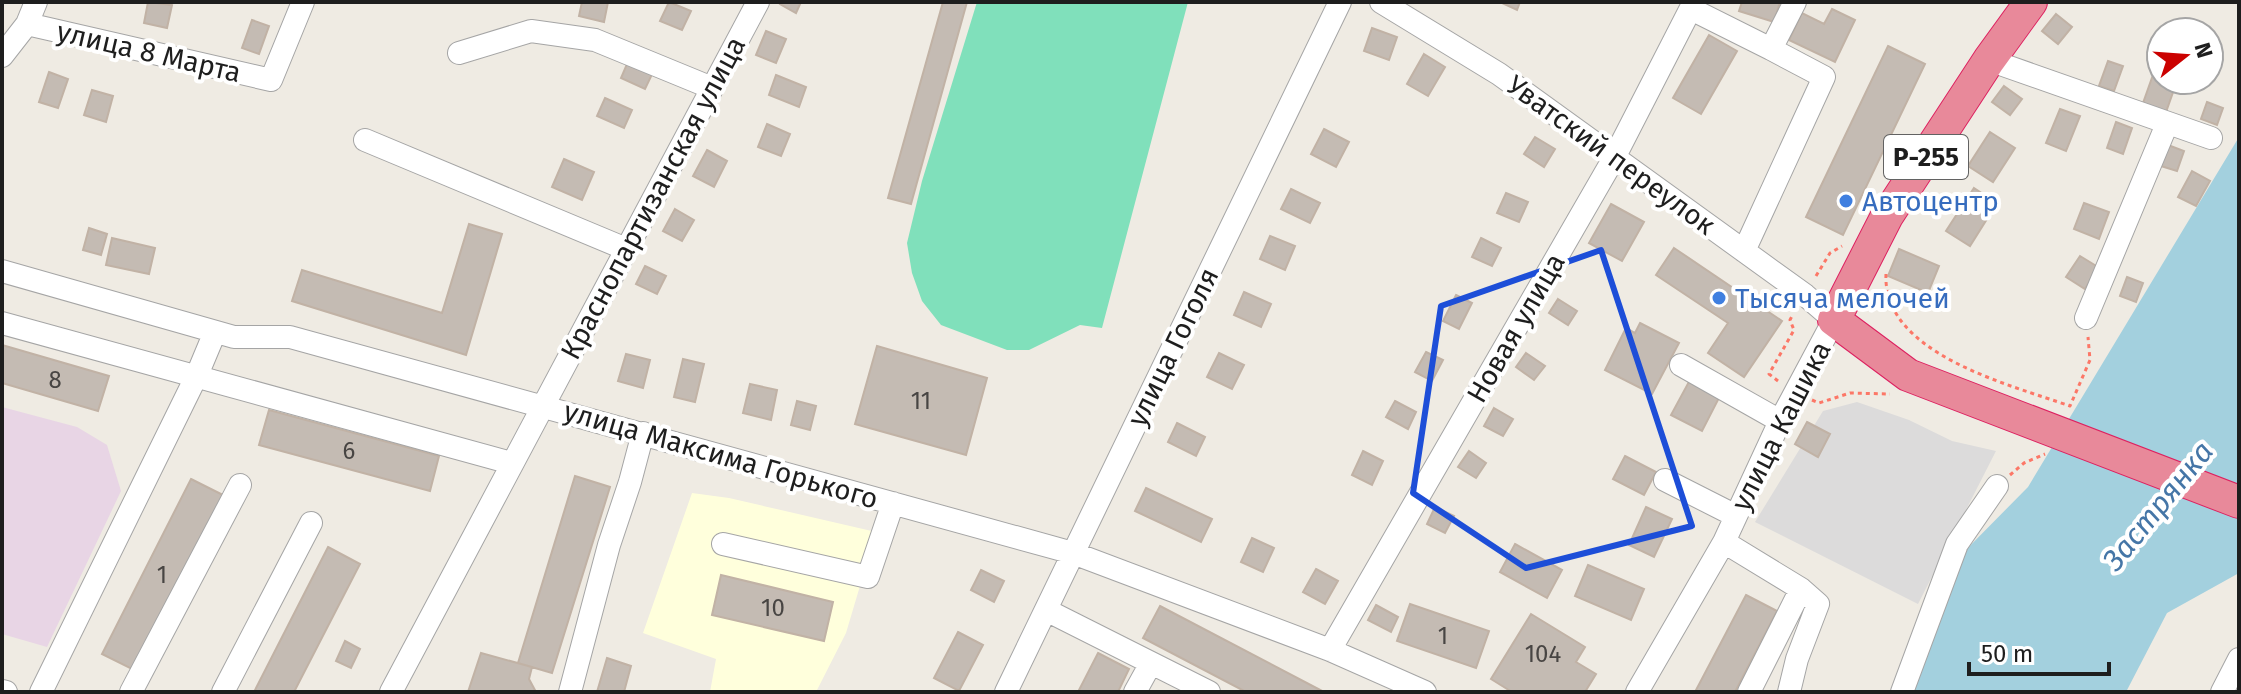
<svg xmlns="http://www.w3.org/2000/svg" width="2241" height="694" font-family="'Fira Sans',sans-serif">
<rect width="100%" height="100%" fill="#efebe3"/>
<path fill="#dcdbdb" d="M1857 402 1909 420 1952 441 1996 451 1918 604 1755 522 1823 411Z"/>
<path fill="#e8d5e5" d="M2 407 77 427 107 445 121 491 47 647 2 634Z"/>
<path fill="#ffffdc" d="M692 493 729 498 876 532 846 633 816 692H710L716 659 643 633Z"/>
<path fill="#80e0bb" d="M977 2H1188L1102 328 1080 325 1029 350H1007L941 325 922 301 912 273 907 243 922 181Z"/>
<path fill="#a3d0de" d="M2239 137V573L2167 613 2126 692H1906L1950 566 2028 487Z"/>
<path fill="#c4bbb3" stroke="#c1b2a5" stroke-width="2" d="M148 2 172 5 167 28 144 23Z
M582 2H608L604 22 579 16Z
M669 2 691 11 682 30 660 21Z
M781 2H801L796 13 780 4Z
M943 2H967L911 204 888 198Z
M1500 2H1520L1517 10Z
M1742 2H1780L1774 22 1739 11Z
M1832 9 1855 20 1835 62 1789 40 1802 13 1824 24Z
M2056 14 2072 27 2058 44 2042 31Z
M252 20 269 26 259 54 242 48Z
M1372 28 1397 37 1389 60 1364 51Z
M766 31 786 39 776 63 756 55Z
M1709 35 1737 51 1701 114 1673 98Z
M1888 46 1925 64 1843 235 1806 217Z
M1424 54 1445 67 1428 96 1407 84Z
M630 57 655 68 645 89 621 78Z
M2108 61 2123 66 2114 91 2099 86Z
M49 72 68 79 58 108 39 102Z
M2154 72 2161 75V80L2177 81 2165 115 2142 106Z
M776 75 806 87 799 107 769 95Z
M2004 86 2022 99 2010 115 1992 102Z
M92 90 113 96 106 122 84 115Z
M605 98 632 110 624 128 597 116Z
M2207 102 2223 108 2217 125 2201 119Z
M2060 109 2080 116 2066 151 2046 143Z
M2116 122 2132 128 2123 154 2107 148Z
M767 124 790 134 781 156 758 147Z
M1324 129 1349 142 1336 167 1311 154Z
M1990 132 2015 148 1993 182 1968 166Z
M1535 137 1555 149 1544 167 1524 154Z
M2168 145 2184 151 2177 171 2161 166Z
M707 150 727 161 714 187 693 176Z
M564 159 594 172 582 200 552 187Z
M2192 171 2210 181 2196 206 2178 197Z
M1974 188 1997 203 1970 246 1946 231Z
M1291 189 1320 203 1310 223 1281 209Z
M1506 193 1528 202 1519 222 1497 213Z
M2084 203 2109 212 2099 239 2074 229Z
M1611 204 1644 222 1622 261 1589 243Z
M675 209 694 220 682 241 663 231Z
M469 224 502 234 466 355 292 301 302 270 442 313Z
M89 228 107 234 101 255 83 250Z
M1270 236 1295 246 1285 270 1260 259Z
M112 238 155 248 149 274 106 265Z
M1481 238 1501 248 1492 266 1472 257Z
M1674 248 1782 321 1744 377 1708 353 1728 323 1656 275Z
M1899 249 1939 266 1928 293 1888 276Z
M2080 256 2098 267 2085 289 2066 277Z
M645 266 666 276 657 294 636 284Z
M2127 277 2143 283 2136 302 2120 296Z
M1244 292 1271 304 1261 327 1234 315Z
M1456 295 1472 303 1459 329 1443 321Z
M1558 299 1577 311 1568 325 1549 313Z
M1640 323 1679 343 1652 394 1605 370 1626 328 1635 333Z
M2 345 109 376 98 411 2 383Z
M877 346 987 378 966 455 855 424Z
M1426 352 1443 360 1432 381 1415 372Z
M1219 353 1244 365 1232 389 1207 377Z
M1526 353 1545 366 1534 380 1516 367Z
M626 354 650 360 643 388 618 381Z
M683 359 704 364 695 402 674 397Z
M1691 378 1721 394 1702 431 1671 415Z
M750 384 777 390 771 420 743 413Z
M797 401 816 406 810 430 791 425Z
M1395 401 1416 412 1408 429 1386 417Z
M1494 408 1513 419 1503 436 1484 426Z
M269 410 439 456 430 491 259 445Z
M1807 422 1830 434 1818 457 1795 444Z
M1177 423 1205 437 1196 456 1168 442Z
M1363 451 1383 461 1372 485 1352 475Z
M1469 451 1486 463 1476 478 1458 467Z
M1625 456 1656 472 1644 495 1613 479Z
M575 476 610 487 552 673 518 663Z
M191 479 223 495 134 670 102 654Z
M1146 488 1212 519 1201 542 1135 511Z
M1435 507 1454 516 1445 533 1427 524Z
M1646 507 1672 519 1654 557 1629 545Z
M1252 538 1274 548 1263 572 1241 562Z
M1515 544 1562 570 1547 598 1500 572Z
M328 547 360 564 294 692H254Z
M1588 565 1644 589 1631 620 1575 596Z
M1316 569 1338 581 1325 604 1303 592Z
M981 570 1004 581 994 602 971 590Z
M721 575 833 602 824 641 712 615Z
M1746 595 1777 611 1735 692H1695Z
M1410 604 1489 631 1476 668 1397 641Z
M1376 605 1398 617 1391 632 1368 620Z
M1160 606 1324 692H1246L1143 638Z
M1531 614 1585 647 1576 662 1596 674 1585 692H1512L1491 679Z
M958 632 983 645 959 691 934 678Z
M345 641 360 649 351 668 336 661Z
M481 653 532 667 529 679 536 692H468Z
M1098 653 1129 669 1118 692H1078Z
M607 658 631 666 624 692H597Z"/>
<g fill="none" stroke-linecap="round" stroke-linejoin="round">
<g stroke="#a5a5a5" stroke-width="24">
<path id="minor" d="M1381 2 1499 74 1805 295 1834 320 1780 421 1724 542 1637 692
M1691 9 1771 49 1795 2
M27 24 271 80 303 2
M459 53 531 31 595 40 712 88
M2 56 27 24 36 2
M1989 60 2211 138
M365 140 626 249
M1744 251 1824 77 1771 49
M2 271 234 337H290L1073 553 1330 650 1425 692
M2086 318 2167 124
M2 323 511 463
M1681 365 1780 421
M1665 480 1736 516
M1724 542 1801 589 1818 604 1797 659 1789 692
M723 544 868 577 893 503
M1046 610 1209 692
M1330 650 1614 158 1694 2
M2 691 6 692
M41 692 197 375 215 332
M131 692 240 485
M223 692 311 523
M391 692 758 2
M570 692 609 545 630 482 643 433
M1006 692 1340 2
M1135 692 1151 663
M1749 692 1801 589
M1902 692 1957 544 1997 486
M2222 692 2239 659"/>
</g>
<g stroke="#dd2160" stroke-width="34">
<path id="highway" d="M2031 2 1989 60 1887 216 1834 320 1908 375 2239 502"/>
</g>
<path stroke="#fc7767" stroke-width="3" stroke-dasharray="4 4" stroke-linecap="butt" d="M1886 274C1882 354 2011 385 2070 406L2090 360 2088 337
M1816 276 1830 253 1842 246
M1778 381 1769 374 1794 330 1790 320 1793 314
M1812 400 1819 403 1850 393 1890 394
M2010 475 2024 463 2045 454"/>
<use href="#minor" stroke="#fff" stroke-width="22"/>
<use href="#highway" stroke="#e8899a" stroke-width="32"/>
</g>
<path fill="none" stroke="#1d4ed8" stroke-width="6" stroke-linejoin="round" d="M1601 250 1692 526 1526 568 1413 493 1441 306Z"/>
<g fill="#3f7fe0" stroke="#fff" stroke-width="3">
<circle cx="1846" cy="201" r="8"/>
<circle cx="1719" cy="298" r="8"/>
</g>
<g text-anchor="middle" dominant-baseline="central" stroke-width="8" stroke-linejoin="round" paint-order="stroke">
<g font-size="24" fill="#484543">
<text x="55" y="380">8</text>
<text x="921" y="401">11</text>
<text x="349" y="451">6</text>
<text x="162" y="575">1</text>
<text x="773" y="608">10</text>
<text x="1443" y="636">1</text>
<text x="1543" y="654">104</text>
</g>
<rect fill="#fff" stroke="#626262" stroke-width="2" x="1884" y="135" width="84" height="44" rx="6"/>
<g font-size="26" font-weight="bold" fill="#1e1e1e">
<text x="1926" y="157">Р-255</text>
</g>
<g font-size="28" fill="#1e1e1e" stroke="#fff">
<text transform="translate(149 52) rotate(13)">улица 8 Марта</text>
<text transform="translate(1611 155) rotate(36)">Уватский переулок</text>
<text transform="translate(653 198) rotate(-62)">Краснопартизанская улица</text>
<text transform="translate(1516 328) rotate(-60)">Новая улица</text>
<text transform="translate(1173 347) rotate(-64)">улица Гоголя</text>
<text transform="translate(1781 426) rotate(-63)">улица Кашика</text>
<text transform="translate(721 455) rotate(16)">улица Максима Горького</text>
</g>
<g font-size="28" fill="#366cbe" stroke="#fff" text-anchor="start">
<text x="1862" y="201">Автоцентр</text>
<text x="1735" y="298">Тысяча мелочей</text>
</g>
<g font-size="30" font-style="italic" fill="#4576a7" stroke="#fff">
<text transform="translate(2158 506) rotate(-51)">Застрянка</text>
</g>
</g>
<rect width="2241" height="694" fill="none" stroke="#1e1e1e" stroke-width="8"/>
<g transform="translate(2185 56) rotate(73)"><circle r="38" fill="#ffffff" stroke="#a5a5a5" stroke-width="2"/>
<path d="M0-6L14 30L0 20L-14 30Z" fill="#cb0100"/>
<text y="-12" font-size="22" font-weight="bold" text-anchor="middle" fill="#1e1e1e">N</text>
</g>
<path d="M1969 662v12h140v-12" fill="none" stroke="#1e1e1e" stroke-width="4"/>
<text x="1981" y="662" font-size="24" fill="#1e1e1e" stroke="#ffffff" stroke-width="6" paint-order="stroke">50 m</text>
</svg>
